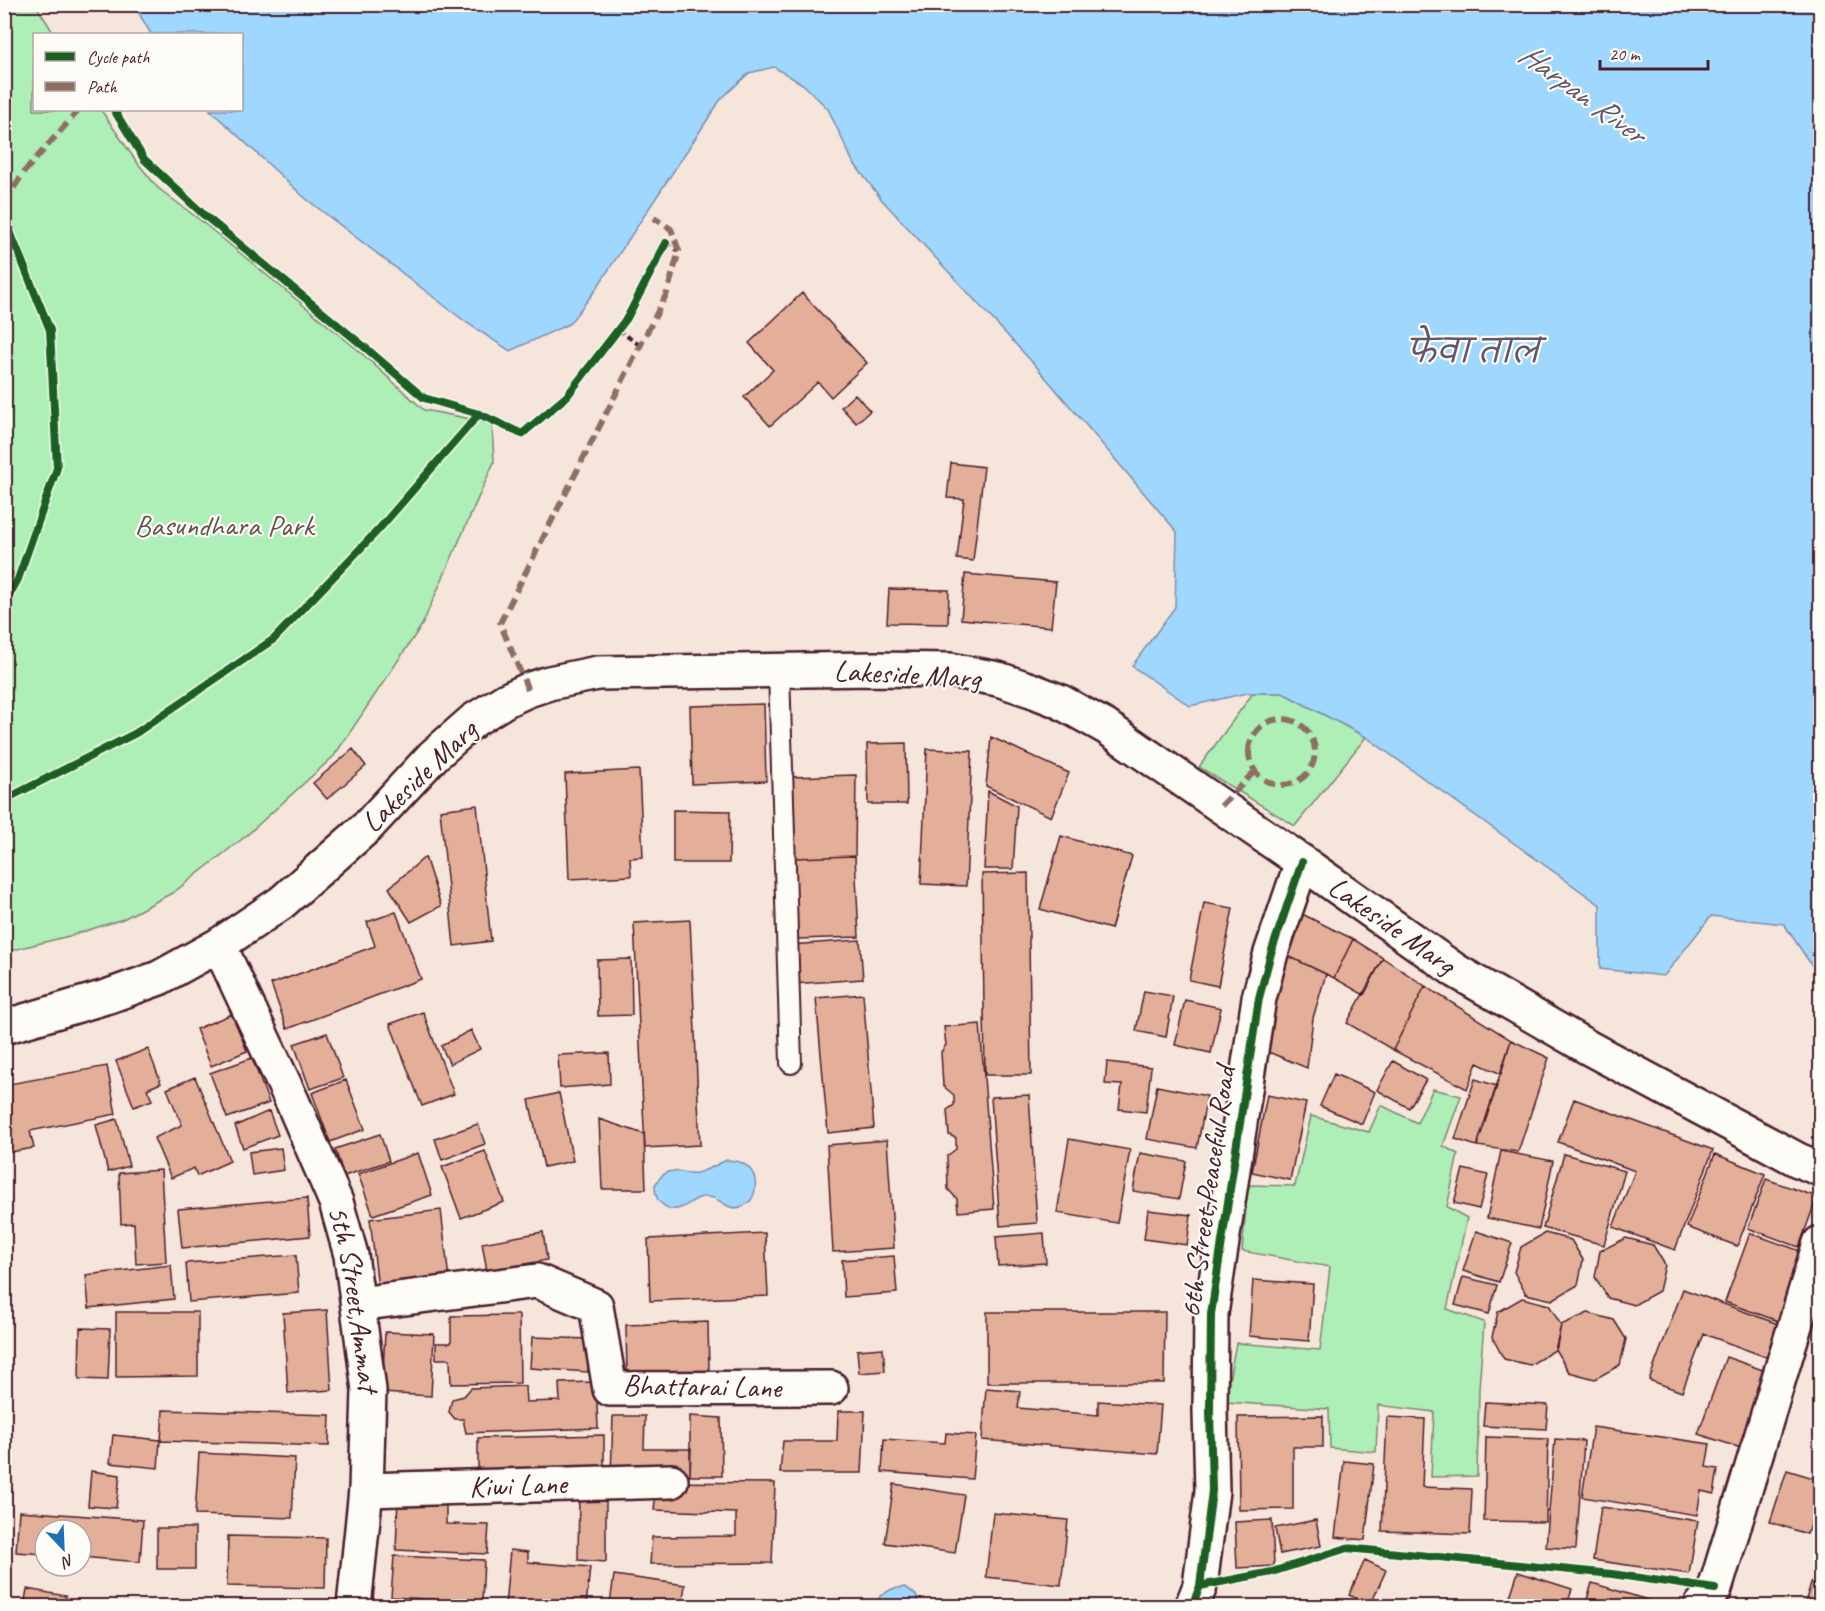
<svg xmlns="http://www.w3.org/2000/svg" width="1825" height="1611" font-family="Caveat,'Playpen Sans Deva',sans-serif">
<rect width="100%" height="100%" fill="#f6e5db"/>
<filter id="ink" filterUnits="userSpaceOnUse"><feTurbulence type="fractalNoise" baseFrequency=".0167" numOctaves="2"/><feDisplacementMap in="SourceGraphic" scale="12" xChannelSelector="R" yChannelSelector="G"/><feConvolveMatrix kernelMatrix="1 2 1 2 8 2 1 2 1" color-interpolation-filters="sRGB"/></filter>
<g filter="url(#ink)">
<path fill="#aeeeb7" stroke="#7c8671" stroke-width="1.5" d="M4 5H36L54 34H34V110H101L136 161 158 188 200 220 358 350 424 410 492 423 494 462 422 625 334 756 246 836 174 892 123 919 73 935 5 952Z
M1253 693H1283L1366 737 1295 826 1199 767Z
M1433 1089 1461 1096 1443 1146 1458 1154 1447 1207 1467 1218 1447 1309 1484 1322 1479 1389 1477 1476 1431 1477 1434 1412 1378 1405 1376 1452 1330 1448 1329 1409 1225 1402 1236 1343 1320 1350 1330 1267 1242 1251 1248 1185 1295 1186 1311 1116 1369 1132 1381 1105 1417 1123Z"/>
<path fill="#9fd7ff" stroke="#7d8daa" stroke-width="1.5" d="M134 5H1820V978L1784 924 1711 916 1664 976 1600 969V905L1366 737 1283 693H1247L1190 706 1132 666 1175 607 1177 532 1034 364 882 200 853 162 828 109 804 85 774 67 749 73 721 99 594 292 569 324 510 351 467 323 305 198 210 110H242V34H151Z
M727 1160C735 1161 742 1161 748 1167 759 1177 758 1200 743 1206 728 1213 722 1198 709 1197 691 1194 681 1219 663 1205 656 1200 655 1193 655 1185 669 1162 676 1175 696 1173 707 1171 717 1164 727 1160Z
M905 1587 916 1595 919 1606H877L880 1596 892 1589Z"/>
<path fill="#e4af99" stroke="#4a1f2b" stroke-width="1.5" d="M802 293 867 363 831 397 818 382 770 426 744 397 773 370 749 343Z
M855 394 870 411 856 423 841 407Z
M951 463 984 467 973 561 957 559 964 499 947 498Z
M965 574 1056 582 1051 627 961 619Z
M889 589 949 590 948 624 887 623Z
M764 704 766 781 692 784 690 706Z
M991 737 1069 773 1051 817 986 786Z
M906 743 907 804H868L867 744Z
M353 749 366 766 327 799 313 783Z
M927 749 972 751 966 886 921 884Z
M639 770 643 857 630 858 631 876 569 879 565 774Z
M856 775 855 856 794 858 790 777Z
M988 791 1017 806 1013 869H984Z
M477 805 491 941 454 946 440 810Z
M673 810 730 811 729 863H673Z
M1061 836 1132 856 1111 929 1040 909Z
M855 856 859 937 798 939 794 858Z
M425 857 441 906 411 922 389 888Z
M1028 873 1031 1075H985L982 874Z
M1204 903 1233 908 1218 986 1189 980Z
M396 912 421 979 287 1029 271 984 375 946 367 922Z
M1298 912 1353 939 1334 978 1286 955Z
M690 920 700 1145 645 1148 634 923Z
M1353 939 1383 958 1364 995 1334 978Z
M860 940 863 979 793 984 790 945Z
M1286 955 1326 974 1313 1018 1307 1068 1266 1051 1272 1006Z
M1383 958 1425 986 1393 1050 1347 1023Z
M631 959 632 1015 598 1016 597 960Z
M1425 986 1511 1040 1501 1074 1477 1063 1467 1089 1393 1050Z
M1144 991 1173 996 1166 1037 1136 1031Z
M863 994 874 1128 828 1133 816 998Z
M1185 1000 1221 1008 1211 1053 1175 1045Z
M423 1012 454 1094 422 1106 390 1024Z
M232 1014 247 1051 211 1066 196 1029Z
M980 1024 994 1209 958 1212 957 1199 948 1189 947 1156 956 1149V1138L949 1135 947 1110 954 1105V1095L943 1086 941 1052 946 1045 944 1027Z
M471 1030 480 1049 450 1064 441 1046Z
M327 1033 343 1078 310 1089 294 1044Z
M1511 1040 1549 1058 1518 1152 1477 1146Z
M148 1049 161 1083 147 1089 152 1100 134 1107 116 1061Z
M609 1053 610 1084 560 1088 558 1055Z
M252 1058 269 1103 227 1118 210 1073Z
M1393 1061 1426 1080 1409 1108 1377 1090Z
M1107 1062 1151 1067 1146 1112 1119 1109 1122 1085 1105 1084Z
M107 1066 116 1114 30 1131 34 1148 4 1153V1085Z
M1334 1074 1375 1092 1362 1124 1320 1106Z
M195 1077 230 1161 197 1176 194 1168 171 1178 154 1138 182 1125 167 1089Z
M1475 1079 1497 1086 1477 1146 1455 1139Z
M346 1080 365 1129 330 1142 312 1093Z
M1157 1086 1207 1096 1197 1148 1147 1139Z
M559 1093 573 1161 544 1167 529 1100Z
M1029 1095 1037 1223 1000 1226 991 1097Z
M1267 1095 1306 1103 1290 1180 1252 1172Z
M1574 1099 1713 1150 1675 1250 1613 1227 1635 1171 1558 1142Z
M269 1111 278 1135 243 1148 235 1126Z
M117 1119 129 1166 108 1172 96 1125Z
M599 1119 644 1134 646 1189H602Z
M478 1124 485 1144 442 1160 435 1139Z
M380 1134 389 1161 344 1176 335 1149Z
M1069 1139 1130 1150 1117 1223 1057 1213Z
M887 1140 894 1248 833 1252 827 1145Z
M281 1148 284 1170 252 1175 249 1152Z
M485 1151 504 1202 461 1218 442 1167Z
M1501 1151 1553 1161 1539 1229 1487 1218Z
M418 1153 432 1195 373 1215 358 1174Z
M1140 1153 1186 1161 1179 1199 1133 1191Z
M1564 1154 1625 1171 1604 1245 1543 1228Z
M1715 1154 1765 1174 1737 1246 1687 1227Z
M1463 1169 1488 1175 1479 1209 1454 1203Z
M161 1170 166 1262 136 1264 134 1223 121 1224 119 1173Z
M1766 1179 1817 1197 1799 1247 1748 1228Z
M307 1198 310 1236 182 1248 178 1209Z
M441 1210 450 1288 379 1297 370 1219Z
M1148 1210 1191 1215 1187 1245 1144 1239Z
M1476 1231 1512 1243 1499 1282 1463 1271Z
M543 1232 547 1260 487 1271 482 1243Z
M765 1233 768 1296 650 1301 648 1239Z
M1044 1233 1046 1263 998 1266 996 1237Z
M1545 1233 1571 1240 1583 1260 1578 1285 1552 1300 1526 1294 1514 1272 1521 1247Z
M1750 1233 1806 1253 1781 1322 1725 1302Z
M1626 1238 1653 1245 1665 1265 1659 1291 1634 1305 1608 1298 1595 1277 1600 1251Z
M296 1255 299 1293 189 1302 186 1263Z
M894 1256 897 1293 844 1297 842 1260Z
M171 1265 174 1299 89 1308 86 1275Z
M1463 1277 1497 1285 1489 1314 1455 1305Z
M1253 1280 1313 1284 1309 1341 1249 1336Z
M1683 1289 1778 1324 1766 1357 1704 1334 1682 1392 1649 1380Z
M1522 1298 1549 1305 1561 1325 1555 1350 1530 1365 1504 1359 1492 1337 1498 1312Z
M327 1310 332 1390 288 1393 283 1313Z
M116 1312H198V1376L116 1377Z
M987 1312H1165L1164 1383H987Z
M1588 1313 1614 1320 1626 1339 1620 1365 1595 1379 1569 1372 1556 1351 1561 1325Z
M519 1315 520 1383 451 1384 450 1359H436V1343H451V1316Z
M708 1322 709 1372 627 1375 626 1325Z
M80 1328 110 1329 108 1380 79 1379Z
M385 1332 434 1334 431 1396 382 1393Z
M532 1337 589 1339 588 1372 530 1368Z
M883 1348 885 1371 859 1373 857 1350Z
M1726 1357 1774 1374 1747 1450 1698 1434Z
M596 1382 598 1428 466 1433 463 1419H455L449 1412 452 1399 464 1396 471 1388 525 1386 526 1402 560 1401 559 1383Z
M986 1388 1020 1391 1018 1408 1098 1415V1401L1161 1405 1157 1454 982 1440Z
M1485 1402 1548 1405 1546 1429 1483 1426Z
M163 1410 330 1415 329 1446 161 1441Z
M838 1411H865L862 1473H780L783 1441H837Z
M613 1416H645L644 1449H691L690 1476 611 1477Z
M690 1416 721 1418 722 1476H690Z
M1323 1416V1447H1293V1509L1239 1510 1238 1417Z
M1387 1417 1425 1419 1422 1487 1472 1489 1470 1534 1382 1531Z
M1593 1427 1710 1444 1706 1467 1718 1469 1714 1494 1701 1491 1697 1515 1582 1497Z
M946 1433 976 1435 972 1479 882 1472 884 1439 945 1443Z
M113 1435 160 1440 158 1468 110 1463Z
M604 1435V1480L478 1482V1438Z
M1486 1437 1548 1439 1546 1522 1484 1521Z
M1555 1439 1584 1441 1576 1549 1546 1547Z
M199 1453 295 1458 292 1518 195 1515Z
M1344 1461 1374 1464 1365 1540 1335 1537Z
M1787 1470 1820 1480V1494L1807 1534 1770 1522Z
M91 1471 120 1475 116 1508 88 1506Z
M657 1482 775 1483 772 1563 650 1564 652 1537 736 1536V1513L654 1510Z
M894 1484 964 1495 955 1553 885 1543Z
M579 1491H606V1562L578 1560Z
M398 1497 446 1499V1524L489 1525 487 1554 396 1550Z
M1601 1507 1698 1521 1689 1574 1593 1560Z
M19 1511 143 1520 140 1562 81 1557V1530H45V1554L16 1552Z
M993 1513 1068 1520 1061 1585 986 1577Z
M1272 1520 1274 1566 1237 1568 1235 1522Z
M1316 1520 1321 1546 1280 1554 1275 1528Z
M157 1528H195V1569H157Z
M228 1536 326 1538 325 1588 227 1586Z
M510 1550 528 1552V1562L590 1567 586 1606H505Z
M1820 1554V1606H1804Z
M394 1556 484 1560 482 1602 391 1597Z
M1365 1560 1386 1570 1371 1604 1349 1595Z
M1518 1572 1572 1589 1566 1606H1507Z
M614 1575 685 1585 682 1606H631L610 1604Z
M1592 1583 1654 1602 1652 1606H1585Z
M27 1589 66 1596 64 1606H24Z
M1737 1600 1750 1606H1734Z
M779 1601 819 1606H779Z"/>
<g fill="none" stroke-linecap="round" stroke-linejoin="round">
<g stroke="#4a1f2b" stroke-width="24">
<path id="service" d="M779 671 791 1063"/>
</g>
<g stroke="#4a1f2b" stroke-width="38">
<g id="minor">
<path id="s1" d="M219 945 293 1103 336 1202 351 1255 369 1390 366 1490 354 1606"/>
<path d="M358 1304 537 1281 596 1306 610 1389 831 1388"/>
<path d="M366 1490 671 1481"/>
<path d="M1192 1606 1200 1586 1212 1491 1210 1410 1211 1314 1259 998 1271 953 1302 862"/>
<path d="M1701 1606 1715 1589 1820 1243"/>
</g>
</g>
<g stroke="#4a1f2b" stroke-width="38">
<path id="primary" d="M4 1027 109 996 159 978 219 945 281 903 367 827 433 756 474 720 506 700 528 690 549 683 598 673 873 669 950 670 998 679 1031 690 1059 701 1106 727 1302 862 1456 971 1589 1048 1798 1160 1820 1169"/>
</g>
<path stroke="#4a1f2b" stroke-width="4" stroke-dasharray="6 4.5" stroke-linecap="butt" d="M666 243 679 251
M618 330 641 346"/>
<use href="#service" stroke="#fdfcf7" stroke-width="20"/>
<use href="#minor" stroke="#fdfcf7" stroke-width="33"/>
<use href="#primary" stroke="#fdfcf7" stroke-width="33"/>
<path stroke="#8d6e63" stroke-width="6" stroke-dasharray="12 6" stroke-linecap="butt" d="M4 203 24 172 79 110
M4 569 18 579
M528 690 500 623 667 293 679 251 671 229 654 218
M1249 752a33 33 0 1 1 66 0a33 33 0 1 1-66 0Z
M1221 806 1254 772"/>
<g stroke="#fdfcf7" stroke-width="11">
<path id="cycleway" d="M114 110 144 159 204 215 367 349 424 398 479 414 522 434 567 396 627 318 666 243
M4 217 50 330 57 468 18 579 4 605
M4 800 136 733 274 639 379 529 479 414
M1200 1586 1272 1572 1347 1548 1612 1574 1715 1589
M1192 1606 1200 1586 1212 1491 1210 1410 1211 1314 1259 998 1271 953 1302 862"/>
</g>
<use href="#cycleway" stroke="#1b5e20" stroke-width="8"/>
</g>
</g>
<g text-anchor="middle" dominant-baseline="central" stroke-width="4.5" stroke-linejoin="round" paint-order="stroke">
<g font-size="30" fill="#63534e" stroke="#fdfcf7">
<text x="224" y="525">Basundhara Park</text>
</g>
<g font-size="30" fill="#4a1f2b" stroke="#fdfcf7">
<text transform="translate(907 674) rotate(3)">Lakeside Marg</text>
<text transform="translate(419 776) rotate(-44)">Lakeside Marg</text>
<text transform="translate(1392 925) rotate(35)">Lakeside Marg</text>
<text transform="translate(1207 1192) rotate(-82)">6th Street,Peaceful Road</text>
<text stroke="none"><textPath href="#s1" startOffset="381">5th Street,Ammat</textPath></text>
<text transform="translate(702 1386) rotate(1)">Bhattarai Lane</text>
<text transform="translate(518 1485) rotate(-2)">Kiwi Lane</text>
</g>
<g font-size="32" font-style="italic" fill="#64566b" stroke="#fdfcf7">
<text transform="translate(1582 93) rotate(36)">Harpan River</text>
<text x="1473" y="351">फेवा ताल</text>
</g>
</g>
<rect width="1825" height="1611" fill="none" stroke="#fdfcf7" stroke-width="24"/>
<rect x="12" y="12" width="1801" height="1587" fill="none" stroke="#4a1f2b" stroke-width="2" filter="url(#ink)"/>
<rect x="33" y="33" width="210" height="78" fill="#fdfcf7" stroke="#b5a4a5" stroke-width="1.5"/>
<rect x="45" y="52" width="30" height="9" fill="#1b5e20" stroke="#b5a4a5" stroke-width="1.5"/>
<text x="87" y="63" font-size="18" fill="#4a1f2b">Cycle path</text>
<rect x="45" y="82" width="30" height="9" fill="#8d6e63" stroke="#b5a4a5" stroke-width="1.5"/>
<text x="87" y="93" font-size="18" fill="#4a1f2b">Path</text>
<g transform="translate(63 1548) rotate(157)"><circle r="28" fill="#fdfcf7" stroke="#b5a4a5" stroke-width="1.5"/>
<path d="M0-4.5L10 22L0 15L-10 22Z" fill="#1f6fb2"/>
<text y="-9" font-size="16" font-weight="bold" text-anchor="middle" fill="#4a1f2b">N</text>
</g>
<path d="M1600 60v9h108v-9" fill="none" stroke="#4a1f2b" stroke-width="3"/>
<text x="1609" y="60" font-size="18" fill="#4a1f2b" stroke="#fdfcf7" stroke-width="4.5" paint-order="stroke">20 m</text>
</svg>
